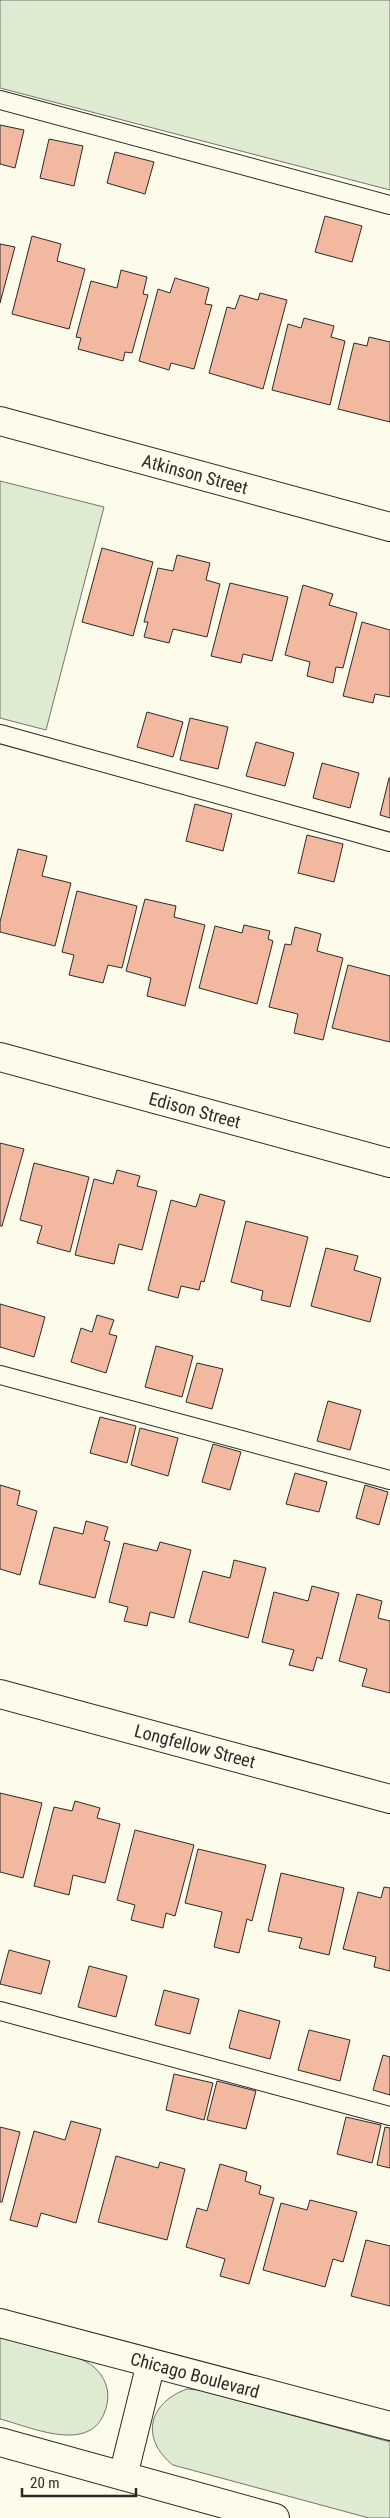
<svg xmlns="http://www.w3.org/2000/svg" width="390" height="2518" font-family="'Roboto Condensed',sans-serif">
<rect width="100%" height="100%" fill="#fdfbea"/>
<path fill="#deebd1" stroke="#74746e" d="M0 0H390V190L0 88Z
M0 481 104 507 46 730 0 718Z
M0 2337C23 2343 78 2353 94 2367 105 2377 110 2390 107 2404 96 2457 34 2428 0 2419Z
M187 2389 199 2390 390 2442V2518H369L173 2465C140 2439 148 2403 187 2389Z"/>
<path fill="#f2b8a0" stroke="#2b2b2b" d="M0 125 24 130 15 168 0 164Z
M49 139 83 146 74 186 40 178Z
M115 152 154 162 145 194 107 183Z
M325 216 362 226 352 262 315 252Z
M32 236 61 244 57 261 85 269 69 329 12 314Z
M0 244 15 247 0 303Z
M121 270 147 277 143 294 148 295 132 353 125 352 123 361 78 349 81 338 76 337 91 281 117 288Z
M175 278 209 288 205 304 212 305 194 369 171 363 169 370 139 361 158 289 170 293Z
M260 293 287 300 263 389 209 373 227 307 235 309 240 295 258 300Z
M304 318 334 326 331 337 345 341 330 405 272 390 288 324 301 328Z
M369 337 390 342V422L338 409 354 343 367 346Z
M102 548 153 562 133 636 82 622Z
M177 555 210 563 206 580 220 584 207 637 173 629 169 643 144 637 148 622H144L158 568 173 571Z
M230 583 288 597 272 661 243 654 241 663 211 656Z
M303 585 333 594 329 605 357 613 343 668 336 667 333 683 307 676 310 662 285 655Z
M362 622 390 630V697L375 694 373 703 343 696Z
M147 712 183 722 173 757 137 747Z
M190 718 228 727 218 769 180 760Z
M256 742 294 753 285 786 246 776Z
M322 763 359 773 350 808 313 798Z
M389 778H390V818L380 815Z
M195 804 232 814 223 851 186 841Z
M307 835 343 844 334 882 298 873Z
M18 849 47 856 42 876 71 883 55 946 0 932V922Z
M77 891 137 906 122 968 108 965 103 983 69 975 74 955 62 952Z
M145 899 176 906 174 917 205 925 185 1006 147 996 151 978 126 971Z
M244 925 270 931 268 939 273 941 257 1004 199 988 215 926 242 933Z
M295 927 321 934 317 951 343 958 323 1040 294 1033 298 1014 269 1007 285 944 291 945Z
M348 965 390 976V1042L332 1028Z
M0 1143 24 1149 2 1226H0Z
M34 1163 89 1177 70 1252 37 1243 42 1226 20 1220Z
M117 1170 140 1176 137 1186 157 1191 142 1250 119 1244 114 1264 75 1255 94 1179 113 1184Z
M200 1194 225 1201 204 1282 201 1281 199 1290 181 1286 178 1298 148 1290 171 1200 196 1207Z
M246 1221 308 1237 290 1307 261 1300 263 1291 231 1282Z
M326 1248 358 1256 354 1270 381 1278 370 1322 311 1306Z
M0 1304 45 1317 34 1357 0 1347Z
M97 1315 114 1320 109 1334 117 1336 106 1373 71 1362 81 1328 92 1332Z
M156 1346 193 1356 182 1397 145 1387Z
M197 1363 223 1369 212 1409 186 1402Z
M328 1401 361 1410 350 1450 317 1441Z
M100 1417 136 1426 127 1463 90 1453Z
M140 1428 178 1438 168 1476 131 1465Z
M213 1444 241 1452 230 1490 202 1482Z
M295 1473 327 1482 319 1512 286 1504Z
M0 1485 20 1491 17 1505 37 1511 20 1575 0 1569Z
M365 1485 388 1492 379 1525 356 1518Z
M86 1521 108 1527 104 1540 110 1542 95 1598 39 1584 54 1527 83 1534Z
M160 1542 191 1550 174 1618 150 1612 147 1626 124 1621 128 1607 109 1602 124 1543 157 1551Z
M234 1560 266 1568 248 1638 189 1622 203 1571 230 1578Z
M312 1586 339 1593 322 1659 317 1657 313 1671 289 1665 294 1650 262 1642 274 1592 308 1601Z
M357 1594 382 1601 378 1618 390 1621V1693L362 1686 367 1669 339 1661Z
M0 1793 42 1803 23 1878 0 1872Z
M75 1801 100 1808 97 1818 120 1824 105 1883 73 1875 69 1895 34 1886 54 1807 72 1811Z
M135 1830 194 1845 175 1916 166 1913 163 1928 131 1920 135 1905 117 1900Z
M198 1849 266 1865 252 1921 247 1919 239 1953 214 1947 222 1912 185 1903Z
M281 1873 344 1888 329 1955 299 1948 302 1938 268 1931Z
M384 1887 390 1888V1971L374 1967 376 1957 343 1949 358 1892 381 1898Z
M9 1950 50 1961 41 1994 0 1984Z
M89 1966 127 1976 116 2017 78 2007Z
M164 1990 199 1999 190 2034 155 2025Z
M239 2010 280 2021 270 2059 229 2048Z
M309 2030 350 2040 340 2081 298 2070Z
M383 2055 390 2057V2095L373 2090Z
M174 2074 213 2083 204 2120 166 2110Z
M217 2081 256 2091 246 2129 207 2120Z
M346 2117 381 2125 372 2163 337 2154Z
M71 2121 101 2129 76 2223 41 2213 37 2227 10 2220 34 2131 65 2140Z
M0 2127 20 2132 2 2202H0Z
M385 2127 390 2128V2168L377 2165Z
M116 2156 158 2168 160 2162 185 2169 167 2240 98 2222Z
M220 2164 247 2172 245 2181 261 2186 259 2194 274 2198 249 2284 220 2276 225 2259 186 2247 197 2208 207 2211Z
M310 2200 357 2212 343 2262 333 2259 325 2287 263 2270 281 2203 307 2210Z
M366 2240 390 2246V2306L351 2296Z"/>
<g fill="none" stroke-linecap="round" stroke-linejoin="round">
<g stroke="#2b2b2b" stroke-width="20">
<path id="service" d="M0 100 390 205
M0 734 390 842
M0 1375 390 1480
M0 2011 390 2116"/>
</g>
<g stroke="#2b2b2b" stroke-width="30">
<path id="minor" d="M0 421 390 527
M0 1057 390 1163
M0 1694 390 1799"/>
</g>
<g stroke="#2b2b2b" stroke-width="30">
<path id="tertiary" d="M0 2323 390 2426
M0 2442 275 2518
M123 2476 151 2363"/>
</g>
<use href="#service" stroke="#fdfbea" stroke-width="18"/>
<use href="#minor" stroke="#fdfbea" stroke-width="28"/>
<use href="#tertiary" stroke="#fdfbea" stroke-width="28"/>
</g>
<g text-anchor="middle" dominant-baseline="central" stroke-width="4" stroke-linejoin="round" paint-order="stroke">
<g font-size="18" fill="#2b2b2b" stroke="#fdfbea">
<text transform="translate(195 474) rotate(15)">Atkinson Street</text>
<text transform="translate(195 1110) rotate(15)">Edison Street</text>
<text transform="translate(195 1746) rotate(15)">Longfellow Street</text>
<text transform="translate(195 2375) rotate(15)">Chicago Boulevard</text>
</g>
</g>
<path d="M22 2488v8h114v-8" fill="none" stroke="#2b2b2b" stroke-width="2.5"/>
<text x="30" y="2488" font-size="15" fill="#2b2b2b" stroke="#fdfbea" stroke-width="4" paint-order="stroke">20 m</text>
</svg>
